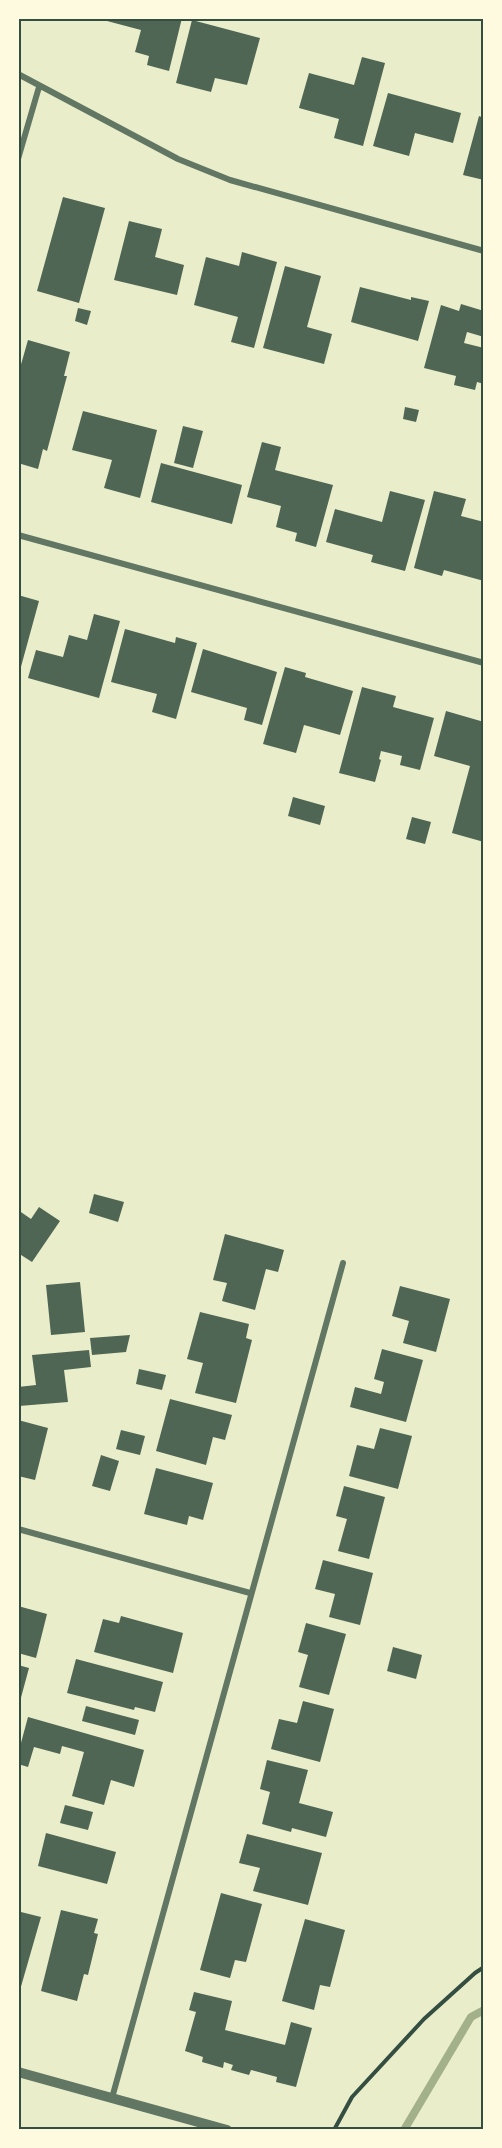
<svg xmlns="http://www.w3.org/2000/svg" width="502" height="2148" font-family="'Times New Roman',serif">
<rect width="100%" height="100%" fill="#e9edc9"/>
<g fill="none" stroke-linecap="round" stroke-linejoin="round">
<path stroke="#a3b18a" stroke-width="8" d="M404 2130 471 2017 484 2010"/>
</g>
<path fill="#4f6655" d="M108 18H182L169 71 147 65 149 56 135 52 141 30 107 21Z
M192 20 260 38 247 85 215 78 211 92 176 83Z
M362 57 385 63 363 146 334 138 339 119 299 108 309 73 354 85Z
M388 93 461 113 453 143 415 133 409 156 373 146Z
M479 116 484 118V180L463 175Z
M63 197 105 208 79 303 37 291Z
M129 221 162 229 155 257 184 265 177 295 114 280Z
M242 252 277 262 254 348 231 342 238 317 194 305 206 257 239 266Z
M285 266 321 276 307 327 332 334 324 364 263 348Z
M360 287 411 300V297L429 301 418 341 351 322Z
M461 304 484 311V337L467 332 464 343 484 348V384L477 382 475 390 454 385 456 376 424 368 441 305 459 311Z
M78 308 91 311 87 325 75 321Z
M28 340 70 352 64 376H67L47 451 43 449 38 469 18 463V368H20Z
M405 407 419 410 416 422 403 419Z
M83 411 157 430 140 498 104 488 112 460 72 450Z
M183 426 203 431 193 468 174 463Z
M262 442 281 447 275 470 333 485 316 547 295 541 297 533 276 527 281 506 247 497Z
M161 463 242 485 232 524 151 502Z
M390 491 425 500 405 571 371 562 373 555 326 542 335 509 382 522Z
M434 491 466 499 461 516 484 522V581L444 570 442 576 414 568Z
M18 595 39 601 19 674 18 673Z
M94 614 120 621 99 698 28 678 36 650 63 657 69 635 87 640Z
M125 629 175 643 176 637 197 643 176 719 152 712 157 694 111 682Z
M203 649 277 672 262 725 244 720 247 708 191 692Z
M285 667 306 673 305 677 353 691 340 735 304 725 296 753 263 744Z
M362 687 396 696 393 707 434 718 420 770 400 765 402 756 381 751 379 759 381 760 375 782 339 773Z
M446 711 484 722V842L452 833 470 766 434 756Z
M293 797 325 806 320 825 288 816Z
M412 817 431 822 425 844 406 839Z
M94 1194 124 1202 118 1222 89 1213Z
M39 1207 60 1221 32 1262 18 1253V1210L31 1219Z
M225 1234 284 1250 278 1272 266 1269 255 1310 222 1301 227 1283 213 1280Z
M80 1282 85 1332 51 1335 46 1285Z
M400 1286 450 1299 436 1352 403 1343 409 1321 392 1316Z
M200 1312 249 1324 246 1338 252 1340 236 1403 195 1393 203 1363 187 1359Z
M130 1335 126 1352 92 1355 90 1338Z
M382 1349 423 1360 406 1422 350 1407 355 1387 381 1394 384 1382 374 1379Z
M89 1350 91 1367 64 1370 68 1402 19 1406 18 1387 36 1385 32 1355Z
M139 1369 166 1375 162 1390 136 1384Z
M170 1399 232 1415 225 1440 213 1437 206 1465 156 1451Z
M18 1420 48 1428 35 1480 18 1476Z
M380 1428 412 1436 398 1489 349 1476 357 1445 374 1449Z
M121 1430 145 1436 140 1455 116 1449Z
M101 1455 119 1461 110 1491 92 1486Z
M156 1468 213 1483 203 1520 189 1516 187 1525 144 1514Z
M344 1486 385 1497 369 1559 338 1551 347 1519 336 1516Z
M323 1560 373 1573 360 1625 329 1617 335 1594 315 1589Z
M18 1606 47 1614 36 1658 18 1653Z
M121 1616 183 1633 173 1673 94 1652 103 1619 119 1623Z
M306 1623 346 1634 329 1695 299 1687 308 1655 298 1652Z
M393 1647 422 1655 416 1679 387 1671Z
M76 1659 163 1682 155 1712 135 1707 134 1710 67 1693Z
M18 1665 29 1668 19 1705H18Z
M303 1701 334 1709 320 1762 271 1749 279 1719 297 1723Z
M86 1706 139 1720 135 1735 82 1721Z
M28 1717 144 1750 134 1787 111 1780 104 1805 72 1796 84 1752 62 1746 60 1754 34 1747 28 1767 18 1764V1754Z
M267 1760 308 1770 299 1803 333 1812 326 1837 292 1828 291 1832 262 1824 270 1792 260 1789Z
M65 1805 93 1812 88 1830 60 1823Z
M46 1833 116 1852 107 1884 38 1866Z
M247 1834 322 1853 308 1905 253 1891 260 1868 239 1863Z
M221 1893 262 1904 246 1962 235 1960 230 1978 200 1970Z
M61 1910 98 1919 94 1933 98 1934 88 1975 84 1974 77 2001 41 1991Z
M21 1912 41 1917 20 1990H18V1921Z
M305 1919 345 1930 330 1987 320 1985 314 2010 282 2001Z
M194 1992 232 2001 225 2030 285 2045 291 2022 312 2028 296 2087 276 2082 277 2077 251 2070 249 2075 231 2070 233 2065 224 2062 223 2068 202 2062 203 2057 185 2051 196 2012 189 2010Z"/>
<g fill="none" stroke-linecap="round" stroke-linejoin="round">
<path stroke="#344e41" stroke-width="4" d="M334 2130 352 2097 424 2019 475 1973 484 1967"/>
<path stroke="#617663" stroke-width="6" d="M18 74 178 159 230 180 484 251
M18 159 39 87
M18 535 484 663
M18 1529 250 1593
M112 2098 343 1263"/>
<path stroke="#617663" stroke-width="10" d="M18 2072 227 2130"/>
</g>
<rect width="502" height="2148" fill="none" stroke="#fefae0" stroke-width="39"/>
<rect x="20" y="20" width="462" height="2108" fill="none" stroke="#344e41" stroke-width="2"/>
</svg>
